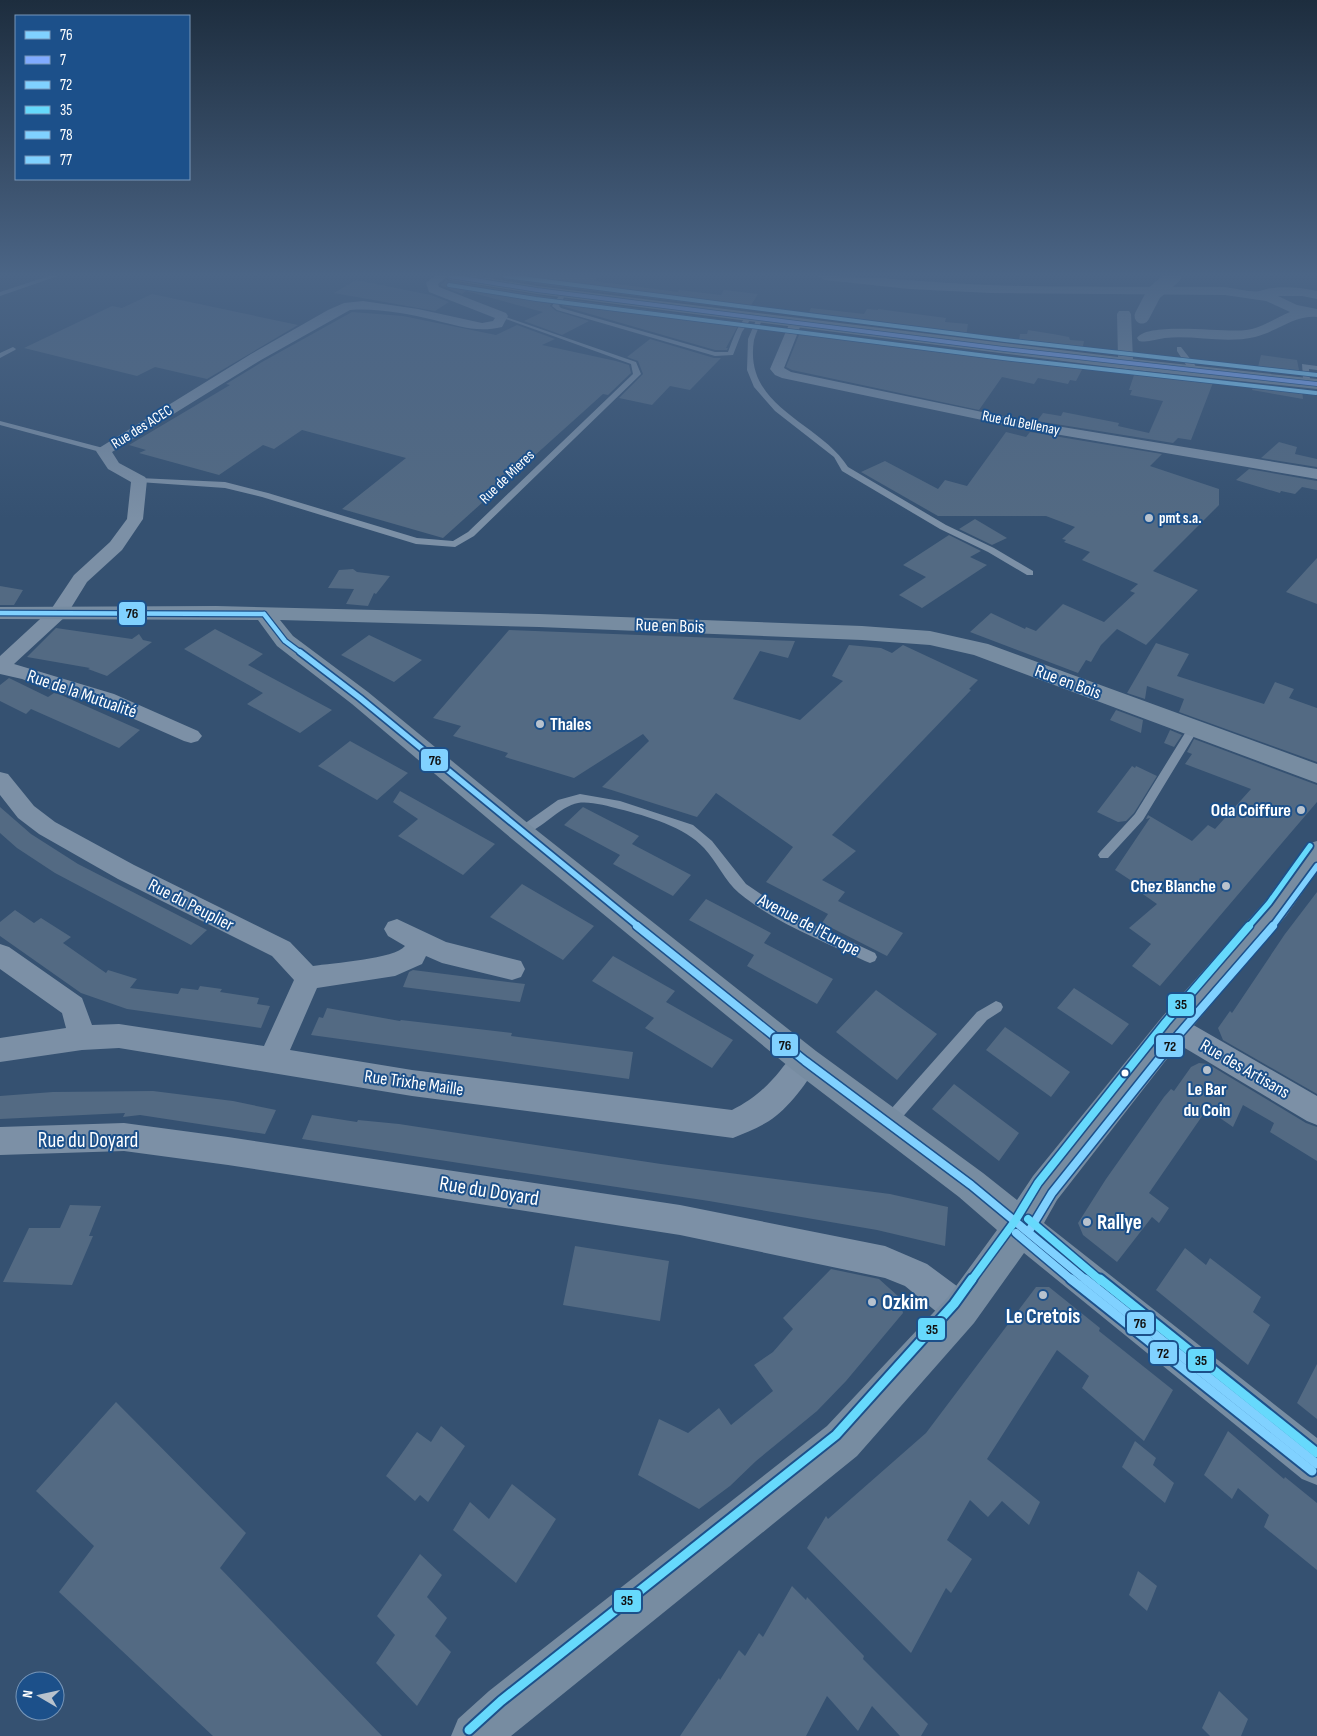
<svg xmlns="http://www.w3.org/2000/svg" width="1317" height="1736" font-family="'Sofia Sans Condensed',sans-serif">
<rect width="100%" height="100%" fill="#355171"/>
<path fill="#536a83" d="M487 276H599L594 281 678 292 679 290 721 295 724 290 758 294 748 310 537 284Z
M356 280 431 295 449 302 435 311 334 293Z
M446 280 555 298 550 306 556 311 589 321 562 335 524 321 543 312 466 291 462 294 440 285Z
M152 294 298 325 207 379 155 367 137 376 24 348 112 306 122 308Z
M565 299 740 322 726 348H728L727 350H715L562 306Z
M811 308 864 314 867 309 878 310V309L946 318 945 322 968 324 966 337 807 317Z
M352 312 403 316 496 335 517 325 555 339 542 345 616 361 629 365 631 373 608 395 603 394 443 538 342 509 406 458 302 430 274 449 263 445 219 475 139 453 146 450 129 445 230 385 226 384 262 362Z
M801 330 1084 366 1076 381 1070 380 1068 384 1038 378 1034 384 1002 377 979 410 792 370 786 367Z
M1028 330 1053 334 1069 337 1070 340 1084 341 1082 351 1014 342 1015 339 1019 340 1020 334H1027Z
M650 339 714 358H721L690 390 670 386 652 405 619 398 643 374 638 361 627 357Z
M1261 355 1297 360 1300 375 1257 371Z
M1135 372 1214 380 1191 440 1178 438 1173 443 1037 421 1043 413 1061 416 1063 412 1119 423 1118 426 1149 433 1163 401 1130 395 1132 390H1129Z
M1254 384 1302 389 1303 399 1252 390Z
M1006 432 1026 437 1030 432 1162 454 1150 466 1219 489V505L1153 571 1198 590 1146 645 1117 629 1101 645 1091 662 1086 660 1078 673 970 632 991 613 1025 629 1026 627 1036 631 1063 604 1104 622 1135 593 1130 591 1138 584 1082 560 1090 552 1064 542 1066 540 1062 539 1075 527 1046 516H938L861 472 885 461 938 489 945 480 967 486Z
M1279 442 1297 447 1295 454 1317 459V467L1261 458Z
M1249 469 1317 481V490L1302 487 1295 494 1281 491 1280 493 1236 480Z
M975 519 1007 538 992 545 959 529Z
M949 535 981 551 970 557 987 565 922 608 899 595 926 577 903 565Z
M1317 558V604L1286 592Z
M353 569 357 572 390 576 376 594 374 593 368 606 346 604 354 589 328 588 339 570Z
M0 586 23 590 14 605H0Z
M56 628 132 639 139 634 143 640 152 642 107 676 88 669 90 668 27 657Z
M215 629 263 654 248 665 332 710 300 733 247 704 263 693 184 649Z
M509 630 795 641 788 658 760 651 733 699 800 720 843 681 832 676 849 645 881 648 892 653 903 645 978 680 969 689 971 690 832 835 856 851 822 880 845 892 838 901 903 933 887 956 822 923 828 914 766 882 793 847 716 793 697 817 602 787 649 741 643 734 574 778 505 757 508 753 453 736 461 726 433 718Z
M369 635 422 660 394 682 341 655Z
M1156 643 1189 654 1177 676 1264 704 1275 682 1294 689 1289 698 1317 708V762L1179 712 1184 699 1147 686 1145 699 1127 693Z
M9 678 48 697 54 693 61 695 140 730 119 748 31 709 26 714 0 701V685Z
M1116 710 1143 720 1141 733 1110 720Z
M1170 730 1182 735 1174 747 1164 743Z
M1194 739 1317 785V802L1160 986 1132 966 1151 944 1129 928 1157 904 1137 890 1141 887 1115 870 1150 818 1146 819 1148 815 1192 841 1208 825 1215 829 1251 789 1185 764 1192 754 1187 752Z
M350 741 408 773 377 800 318 766Z
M1132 766 1135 768 1136 766 1157 776 1134 813 1126 821 1118 822 1097 812Z
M400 791 495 844 463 875 398 836 418 819 393 802Z
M0 807 31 834 78 864 207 930 191 945 55 873 17 848 0 833Z
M583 807 639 836 632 844 691 875 673 896 613 864 620 855 564 825Z
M522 884 594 926 563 960 490 917Z
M1317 892V1094L1223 1040 1218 1028 1230 1011 1232 1013 1285 934Z
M706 899 771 933 764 943 833 979 817 1004 747 966 754 955 689 920Z
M15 910 34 923 41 918 71 937 63 943 106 973 108 970 137 979 130 988 178 994 181 988 198 990 200 986 222 989 220 992 259 998 257 1004 270 1006 261 1028 127 1009 81 993 0 936V922Z
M613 956 675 991 666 1002 733 1040 712 1068 645 1028 654 1018 592 981Z
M413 970 525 984 520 1002 403 987 409 972Z
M1074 988 1129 1024 1112 1045 1057 1008Z
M876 990 937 1034 897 1080 836 1032Z
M327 1008 400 1021 401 1020 512 1033 511 1036 633 1052 629 1079 311 1035 319 1017 323 1018Z
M1005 1027 1070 1072 1051 1097 986 1050Z
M1199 1063 1208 1064 1306 1123 1317 1127V1161L1270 1132 1274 1123 1243 1105 1233 1127 1207 1109 1149 1193 1169 1208 1159 1223 1152 1217 1117 1262 1083 1235 1078 1223 1106 1179 1164 1097 1171 1089 1174 1091 1191 1067Z
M954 1084 1019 1133 999 1161 932 1109Z
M153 1091 233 1101 276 1110 265 1134 140 1115 123 1117 125 1113 0 1119V1096L53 1092Z
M312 1115 357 1122 358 1120 399 1124 661 1164 890 1194 948 1207 945 1246 877 1230 709 1201 302 1139Z
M70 1205 101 1206 89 1236H93L72 1285 3 1282 29 1228H60Z
M575 1246 669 1261 660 1321 563 1305Z
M1185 1248 1206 1265 1210 1258 1261 1297 1253 1312 1270 1325 1248 1365 1156 1290Z
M831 1269 879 1279 899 1297 903 1313 846 1381 817 1411 756 1461 730 1486 699 1509 638 1475 659 1419 688 1433 719 1408 731 1425 773 1391 754 1365 773 1352 793 1329 783 1318Z
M1036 1287H1049L1100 1328 1099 1331 1173 1390 1144 1441 1082 1388 1089 1376 1057 1350 987 1459 1040 1502 1029 1525 1002 1501 988 1517 970 1500 947 1540 972 1559 951 1593 946 1588 911 1653 807 1548 826 1516 828 1519 926 1433Z
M1317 1364V1419L1297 1403Z
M116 1402 246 1533 220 1568 382 1736H213L59 1592 94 1546 36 1491Z
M441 1426 465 1446 428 1502 420 1495 415 1501 386 1476 417 1432 431 1442Z
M1228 1431 1284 1479 1285 1477 1317 1503V1570L1264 1527 1269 1515 1238 1488 1232 1499 1204 1475Z
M1135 1441 1156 1458 1153 1465 1174 1483 1165 1503 1122 1467Z
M512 1484 556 1519 516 1583 453 1530 470 1502 489 1519Z
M420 1554 442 1575 427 1597 447 1618 435 1636 451 1652 417 1706 376 1663 395 1635 377 1616Z
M1138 1571 1157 1586 1147 1611 1129 1595Z
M792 1586 806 1600 807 1597 864 1656 863 1659 928 1724 921 1736H900L872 1706 858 1731 827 1696 806 1736H680L719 1678 720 1680 739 1650 745 1656 759 1633 763 1637Z
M1219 1691 1248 1719 1241 1736H1210L1202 1728Z"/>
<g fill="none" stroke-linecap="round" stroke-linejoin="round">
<path fill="#7c90a6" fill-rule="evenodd" d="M49 276H58L0 296V292Z
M561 293 566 294 559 306 561 308 715 352H728C733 339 738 322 749 315L752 317 742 332 733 355 715 356 557 310 552 306Z
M500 315 636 362 641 374 474 536 455 547 416 544 262 497 225 488 139 482 135 480 139 478 225 482 268 493 417 538 453 541 468 532 633 374 631 364 500 317Z
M760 316 763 318C760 325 756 332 754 340 743 408 819 421 848 467L946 525 994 548 1033 571V575H1027L988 552 940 529 842 471 834 457 775 411 754 387 747 370 748 339 757 318Z
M13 347 16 349 15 350 0 358V353Z
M1177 347H1181L1195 365 1198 374H1192L1177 351Z
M1302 364 1317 366V370L1309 369 1310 380 1303 378Z
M0 421 107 449 108 451 104 453 0 425Z
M1194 724 1199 728 1143 820 1108 858H1100L1098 855 1100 852 1135 814 1190 725Z
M580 794 620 801 693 825 712 841 746 884 765 897 806 921 875 953 877 957 875 961 870 963 865 961C823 941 775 923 739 893 725 881 717 862 704 848 685 827 647 816 619 809 608 806 590 801 578 803 560 805 531 840 517 835L515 832 517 829 558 800Z
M996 1001 1001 1003 1003 1007 1001 1011 987 1020 893 1128 888 1130 883 1128 880 1123 883 1118 977 1012Z"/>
<path fill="#7c90a6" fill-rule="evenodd" d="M434 276H448L438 284 439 287 506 313 508 316 502 327C477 333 459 326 434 320 408 314 378 308 350 310L261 360 112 452 119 463 145 477 147 480 143 519 122 550 87 582 66 616 14 664 114 694 198 731 202 736 198 741 191 743 184 741 100 704 57 692 22 679 0 674V656L52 608 74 575 110 542 127 519 131 482 108 469 96 451 99 448 251 354 328 310 344 303 363 301 418 309 482 323 493 321 495 318 429 292 426 283Z
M796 318 802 322 784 368 791 372 1020 420 1317 469V479L1020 428 782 378 775 375 770 369 790 322Z
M0 772 8 774 34 806 55 822 134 865 290 942 313 966C332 963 395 959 405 946L388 936 384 929 388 922 397 919 446 942 521 961 525 969 521 977 512 980 442 963 426 956 422 964 395 976 317 988 290 1050 412 1070 732 1110C748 1102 760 1093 772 1080 783 1069 790 1054 805 1048L815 1052 819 1061C810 1080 787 1110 769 1121 758 1128 745 1133 733 1138L412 1096 119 1048 82 1050 0 1062V1038L66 1028 62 1013 0 969V944L9 947 82 998 92 1025 119 1024 264 1046 294 980 272 956 118 879 39 834 18 818 0 795Z
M1173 1015 1183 1019 1317 1096V1125L1307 1121 1163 1035 1159 1027 1163 1019Z
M124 1123 228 1137 680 1205 885 1246 927 1264 973 1298 977 1310 973 1322 961 1326 949 1322 905 1286 885 1278 680 1235 228 1165 124 1151 0 1155V1127Z"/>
<path fill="#778ca1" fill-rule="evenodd" d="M443 276H475L537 286 1118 357 1117 314 1119 311H1129L1131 314 1133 359 1317 379V389L1126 369 537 294 450 280Z
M818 276C875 276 932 283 989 285 1068 288 1146 286 1225 287 1232 288 1254 293 1260 291 1276 285 1299 287 1317 291V299L1302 296H1278L1297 305 1317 309V317C1296 314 1276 332 1255 337 1225 344 1195 335 1165 338 1156 339 1148 343 1139 341L1137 338C1148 321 1225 333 1246 330 1262 328 1275 318 1290 312L1266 301 1225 295 991 293 909 289 825 280Z
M216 606 539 614 862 626 930 631 988 644 1317 764V783L974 655 930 645 862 640 539 627 280 620 293 636 368 692 530 825 816 1051 983 1173 1017 1200 1033 1176 1162 1017 1266 900 1307 844 1317 841V872L1286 916 1184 1037 1057 1200 1044 1223 1317 1438V1485L1302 1479 1024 1253 974 1323 857 1456 511 1736H451L458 1719 489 1691 827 1426 948 1297 997 1230 959 1197 794 1071 512 839 352 704 277 646 258 620 0 619V607Z"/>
<path stroke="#778ca1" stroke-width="15" d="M1142 316 1154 293 1174 276"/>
<g stroke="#1c508a" stroke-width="7">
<path id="bus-1-far3" d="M0 613 264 614
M264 614 285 641 301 653"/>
</g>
<g stroke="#1c508a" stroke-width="9">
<path id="bus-1-far2" d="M300 652 360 698 639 927"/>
</g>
<g stroke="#1c508a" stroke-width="11">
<path id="bus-1-far1" d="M637 926 805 1061 971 1185 1087 1281"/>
</g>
<g stroke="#1c508a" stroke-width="13">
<path id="bus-1" d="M1085 1279 1317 1464"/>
</g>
<g stroke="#1c508a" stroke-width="5.5">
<path id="bus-2" d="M450 276 537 290 1004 349 1317 384"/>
</g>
<g stroke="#1c508a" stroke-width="9">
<path id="bus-3-far2" d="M1272 927 1317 866"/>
</g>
<g stroke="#1c508a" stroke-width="11">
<path id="bus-3-far1" d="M1029 1231 1052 1193 1180 1033 1273 926
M1016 1233 1073 1281"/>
</g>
<g stroke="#1c508a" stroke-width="13">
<path id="bus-3" d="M1071 1279 1312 1471"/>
</g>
<g stroke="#1c508a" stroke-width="9">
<path id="bus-4-far2" d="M1248 927 1269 903 1310 846"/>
</g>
<g stroke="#1c508a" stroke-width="11">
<path id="bus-4-far1" d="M1028 1219 1101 1281
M971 1281 1015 1221 1038 1183 1166 1022 1249 926"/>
</g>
<g stroke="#1c508a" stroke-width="13">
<path id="bus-4" d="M1100 1279 1317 1453
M469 1730 501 1701 836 1435 954 1304 972 1279"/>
</g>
<g stroke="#1c508a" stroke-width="5.5">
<path id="bus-5" d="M449 285 536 299 1003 358 1316 393"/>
</g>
<g stroke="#1c508a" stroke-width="5.5">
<path id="bus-6" d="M505 276 1005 340 1317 375"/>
</g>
<use href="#bus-1-far3" stroke="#80d1ff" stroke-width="4.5"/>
<use href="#bus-1-far2" stroke="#80d1ff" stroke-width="5.5"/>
<use href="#bus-1-far1" stroke="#80d1ff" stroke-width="8"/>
<use href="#bus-1" stroke="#80d1ff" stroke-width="9"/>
<use href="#bus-2" stroke="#80abff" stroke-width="4"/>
<use href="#bus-3-far2" stroke="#80d1ff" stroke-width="5.5"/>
<use href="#bus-3-far1" stroke="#80d1ff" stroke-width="8"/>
<use href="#bus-3" stroke="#80d1ff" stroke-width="9"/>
<use href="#bus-4-far2" stroke="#66d9fc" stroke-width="5.5"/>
<use href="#bus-4-far1" stroke="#66d9fc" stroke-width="8"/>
<use href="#bus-4" stroke="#66d9fc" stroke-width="9"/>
<use href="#bus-5" stroke="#80d1ff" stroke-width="4"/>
<use href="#bus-6" stroke="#80d1ff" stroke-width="4"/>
</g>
<linearGradient id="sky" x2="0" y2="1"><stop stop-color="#1d2d3e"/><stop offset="0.53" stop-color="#4b6586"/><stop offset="1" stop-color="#4b6586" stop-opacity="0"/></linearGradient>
<rect width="1317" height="519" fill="url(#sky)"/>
<g fill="#b8c2cd" stroke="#1c508a" stroke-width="2">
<circle cx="1149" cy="518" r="5"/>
<circle cx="540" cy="724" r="5"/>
<circle cx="1301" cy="810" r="5"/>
<circle cx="1226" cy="886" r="5"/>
<circle cx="1207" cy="1070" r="5"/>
<circle cx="1087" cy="1222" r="5"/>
<circle cx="1043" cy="1295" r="5"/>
<circle cx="872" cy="1302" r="5"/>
</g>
<circle fill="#fff" stroke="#1c508a" stroke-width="2" cx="1125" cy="1073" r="4.5"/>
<g text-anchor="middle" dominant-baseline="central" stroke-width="4" stroke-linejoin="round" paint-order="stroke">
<g font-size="15" fill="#fff" stroke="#1c508a">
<text transform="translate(1021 423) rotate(11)">Rue du Bellenay</text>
<text transform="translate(142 427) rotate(-32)">Rue des ACEC</text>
<text transform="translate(507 477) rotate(-44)">Rue de Mieres</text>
</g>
<g font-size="15" font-weight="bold" fill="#fff" stroke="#1c508a" text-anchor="start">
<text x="1159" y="518">pmt s.a.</text>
</g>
<g font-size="18" fill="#fff" stroke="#1c508a">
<text transform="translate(670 626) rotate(2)">Rue en Bois</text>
<text transform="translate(1068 682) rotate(20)">Rue en Bois</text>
<text transform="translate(82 694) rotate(19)">Rue de la Mutualité</text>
<text transform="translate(191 905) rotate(27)">Rue du Peuplier</text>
<text transform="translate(809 925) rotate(28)">Avenue de l'Europe</text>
<text transform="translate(1245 1069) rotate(30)">Rue des Artisans</text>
<text transform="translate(414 1083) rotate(8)">Rue Trixhe Maille</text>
</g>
<g font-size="18" font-weight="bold" fill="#fff" stroke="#1c508a" text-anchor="end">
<text x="550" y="724" text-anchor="start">Thales</text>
<text x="1291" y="810">Oda Coiffure</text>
<text x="1216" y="886">Chez Blanche</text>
<text x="1207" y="1089" text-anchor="middle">Le Bar<tspan x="1207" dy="21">du Coin</tspan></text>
</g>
<g font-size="21" fill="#fff" stroke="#1c508a">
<text x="88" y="1140">Rue du Doyard</text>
<text transform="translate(489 1191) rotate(9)">Rue du Doyard</text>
</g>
<g font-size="21" font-weight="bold" fill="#fff" stroke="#1c508a" text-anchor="start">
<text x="1097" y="1222">Rallye</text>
<text x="882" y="1302">Ozkim</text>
<text x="1043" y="1316" text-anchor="middle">Le Cretois</text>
</g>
</g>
<g stroke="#1c508a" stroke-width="2">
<rect x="118" y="601" width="28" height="25" rx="5" fill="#80d1ff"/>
<rect x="420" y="748" width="29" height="24" rx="5" fill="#80d1ff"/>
<rect x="1167" y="993" width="28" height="24" rx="5" fill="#66d9fc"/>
<rect x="771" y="1033" width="28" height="24" rx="5" fill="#80d1ff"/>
<rect x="1155" y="1034" width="29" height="24" rx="5" fill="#80d1ff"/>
<rect x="1126" y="1311" width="29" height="24" rx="5" fill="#80d1ff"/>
<rect x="917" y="1317" width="29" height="24" rx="5" fill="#66d9fc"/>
<rect x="1149" y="1341" width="29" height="24" rx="5" fill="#80d1ff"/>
<rect x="1187" y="1348" width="28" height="24" rx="5" fill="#66d9fc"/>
<rect x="613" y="1589" width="29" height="24" rx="5" fill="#66d9fc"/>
</g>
<g font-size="14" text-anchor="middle" font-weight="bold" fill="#111">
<text x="132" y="618">76</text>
<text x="435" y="765">76</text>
<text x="1181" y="1009">35</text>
<text x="785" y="1050">76</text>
<text x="1170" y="1051">72</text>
<text x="1140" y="1328">76</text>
<text x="932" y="1334">35</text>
<text x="1163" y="1358">72</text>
<text x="1201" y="1365">35</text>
<text x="627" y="1605">35</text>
</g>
<rect x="15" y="15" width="175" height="165" fill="#1c508a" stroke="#7796b9"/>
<rect x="25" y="31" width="25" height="8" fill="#80d1ff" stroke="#7796b9"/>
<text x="60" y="40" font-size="15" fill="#ffffff">76</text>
<rect x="25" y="56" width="25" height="8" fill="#80abff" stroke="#7796b9"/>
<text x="60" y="65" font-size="15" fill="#ffffff">7</text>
<rect x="25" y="81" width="25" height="8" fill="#80d1ff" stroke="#7796b9"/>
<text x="60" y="90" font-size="15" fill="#ffffff">72</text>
<rect x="25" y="106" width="25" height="8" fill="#66d9fc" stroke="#7796b9"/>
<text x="60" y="115" font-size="15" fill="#ffffff">35</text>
<rect x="25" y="131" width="25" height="8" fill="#80d1ff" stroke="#7796b9"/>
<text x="60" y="140" font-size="15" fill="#ffffff">78</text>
<rect x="25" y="156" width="25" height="8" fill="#80d1ff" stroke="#7796b9"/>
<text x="60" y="165" font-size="15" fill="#ffffff">77</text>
<g transform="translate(40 1696) rotate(279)"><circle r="24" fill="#1c508a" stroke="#7796b9"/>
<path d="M0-4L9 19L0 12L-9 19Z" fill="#b8c2cd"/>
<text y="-8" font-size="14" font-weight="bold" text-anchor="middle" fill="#ffffff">N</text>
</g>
</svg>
